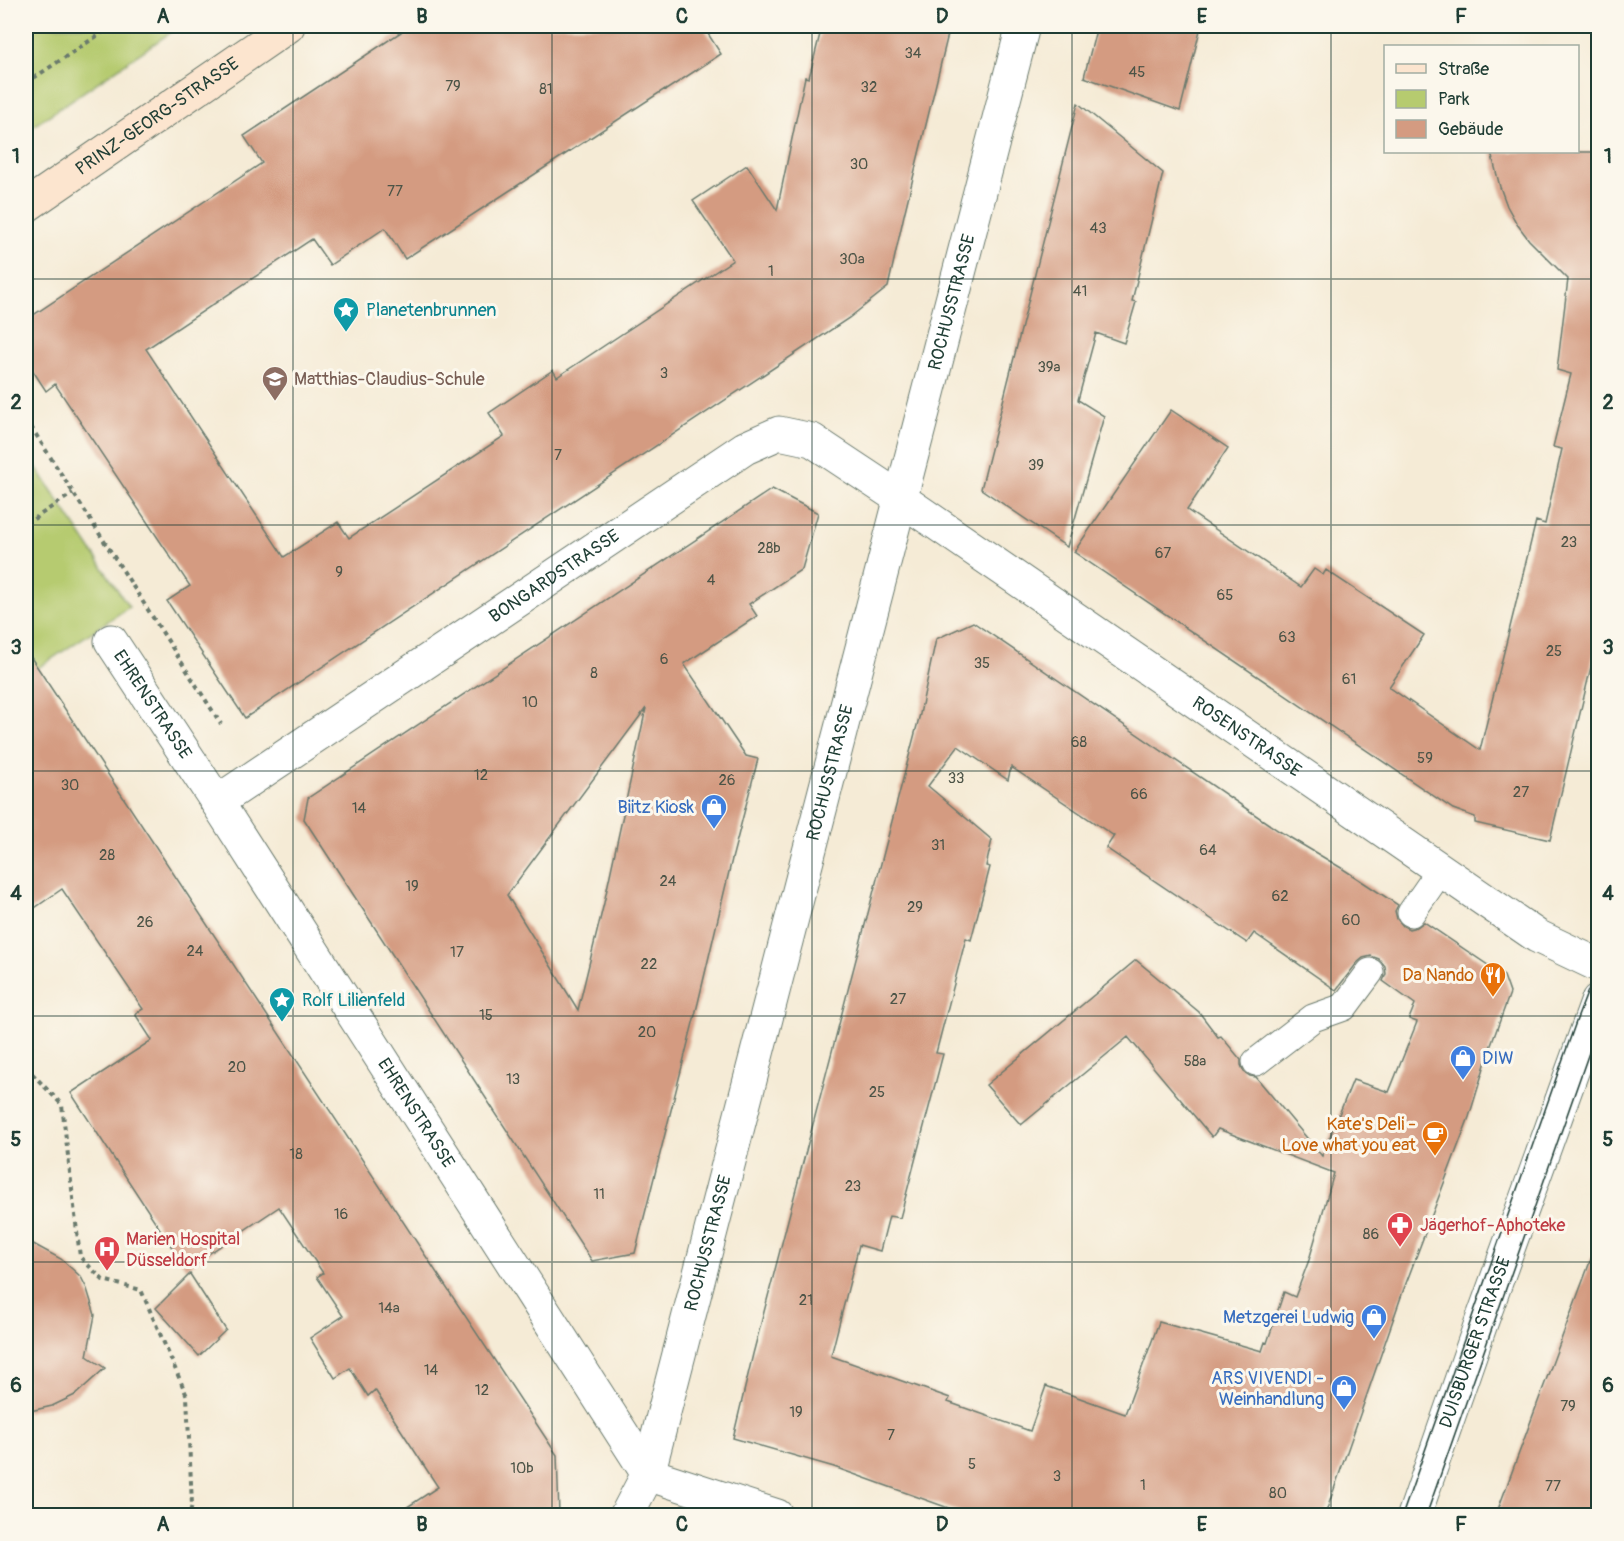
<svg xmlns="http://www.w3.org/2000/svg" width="1624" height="1541" font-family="Pangolin,sans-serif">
<rect width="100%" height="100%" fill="#fbf7ec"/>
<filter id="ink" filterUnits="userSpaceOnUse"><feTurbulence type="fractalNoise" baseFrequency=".0167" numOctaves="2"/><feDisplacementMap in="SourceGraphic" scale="12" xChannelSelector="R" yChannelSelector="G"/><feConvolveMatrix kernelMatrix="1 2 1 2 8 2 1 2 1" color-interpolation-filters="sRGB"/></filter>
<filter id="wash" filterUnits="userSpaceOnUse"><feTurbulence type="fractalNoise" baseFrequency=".008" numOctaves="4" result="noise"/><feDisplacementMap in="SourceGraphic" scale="24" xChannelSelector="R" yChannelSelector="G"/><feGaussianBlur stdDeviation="1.35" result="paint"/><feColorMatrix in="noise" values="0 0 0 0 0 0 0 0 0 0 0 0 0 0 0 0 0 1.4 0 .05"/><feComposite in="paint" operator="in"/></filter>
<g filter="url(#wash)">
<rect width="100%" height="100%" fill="#f5ebd6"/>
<path fill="#b6cb6f" stroke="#6a8452" stroke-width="1.5" d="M26 26H180L26 131Z
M26 452 129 607 26 676Z"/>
<g id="blocks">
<path fill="#d49b81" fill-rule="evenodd" d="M410 26H703L721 54 666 90 665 89 405 259 385 228 330 265 312 239 146 349 284 557 338 522 349 538 504 436 489 413 553 370 557 377 733 260 693 201 747 165 777 210 805 77 809 78 822 26H950L904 215 888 287 849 318 245 718 167 601 190 586 55 384 46 391 26 360V320L262 163 244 136Z
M1097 26H1201L1180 111 1084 77Z
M1078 103 1163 173 1132 301 1136 302 1124 343 1096 333 1078 400 1104 416 1067 547 981 489Z
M1491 152H1599V633L1550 840 1475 823V817L1453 809 1074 552 1171 410 1228 448 1187 510 1301 587 1314 569 1323 575 1326 570 1424 635 1389 687 1480 750 1536 521 1545 524 1562 449 1553 447 1571 374 1557 370 1568 279 1529 240 1517 224 1507 206 1500 187Z
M772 489 818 513 802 569 749 604 757 616 684 664 746 756 758 759 732 859 698 1003 635 1253 592 1261 304 819 308 798ZM646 708 604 903 578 1010 507 895Z
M973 622 1279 831 1343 869 1398 905 1395 911 1397 919 1403 926 1409 929 1417 927 1424 922 1504 976 1510 993 1490 1048 1469 1117 1402 1294 1325 1515H968L834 1467 733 1438 753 1354 920 714 936 639ZM958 746 1008 780 1011 767 1114 836 1106 848 1247 943 1254 933 1336 990 1357 963 1363 958 1371 956 1379 959 1385 966 1386 974 1383 981 1415 1004 1409 1019 1417 1022 1389 1092 1353 1080 1322 1156 1256 1077 1250 1076 1244 1072 1241 1065V1060L1221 1036 1218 1037 1199 1012 1136 960 986 1085 1021 1125 1128 1037 1212 1137 1218 1129 1334 1173 1309 1260 1295 1297 1284 1292 1267 1343 1265 1342 1262 1351 1159 1322 1125 1414 1046 1386 1030 1431 948 1402 950 1398 831 1356 859 1245 880 1251 889 1216 900 1218 943 1054 936 1053 966 938 971 940 990 867 986 866 992 840 928 786Z
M26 650 557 1455 559 1515H395L438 1487 375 1390 368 1396 350 1368 335 1378 310 1338 343 1316 317 1277 323 1273 279 1207 186 1269 71 1093 152 1040 135 1014 143 1009 62 889 26 914Z
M26 1240 61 1259 81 1277 87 1289 95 1315 87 1356 105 1368 75 1395 52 1406 26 1412Z
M1594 1251 1599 1252V1515H1496Z
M190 1274 226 1330 199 1356 156 1308Z"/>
</g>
</g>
<g filter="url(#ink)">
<use href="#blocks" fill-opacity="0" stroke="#6a7a6d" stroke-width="1.5"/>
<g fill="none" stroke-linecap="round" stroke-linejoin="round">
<g stroke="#6a7a6d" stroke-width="29">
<path id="service" d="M1411 913 1440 871
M1256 1062 1313 1018 1344 1007 1370 972"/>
</g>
<g stroke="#6a7a6d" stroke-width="35">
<g id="minor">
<path id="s1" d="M111 641 217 802 648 1474 777 1516"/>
<path id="s2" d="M217 802 745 448 779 433 812 440 901 499 1537 936 1598 965"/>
<path id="s3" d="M626 1516 648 1474 1023 26"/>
</g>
</g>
<g stroke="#6a7a6d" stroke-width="35">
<g id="tertiary">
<path id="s4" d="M1414 1516 1480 1326 1598 1000"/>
</g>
</g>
<g stroke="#6a7a6d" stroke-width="35">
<g id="secondary">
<path id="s5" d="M26 206 288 26"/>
</g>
</g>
<path stroke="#6a7a6d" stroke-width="4" stroke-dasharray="4.5 4.5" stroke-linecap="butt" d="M26 83 112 26
M26 419 221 724
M26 524 73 493
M26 1067 62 1105 80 1257 103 1280 141 1290 187 1396 192 1505 189 1516"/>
<use href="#service" stroke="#fff" stroke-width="27"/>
<use href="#minor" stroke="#fff" stroke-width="33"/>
<use href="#tertiary" stroke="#fff" stroke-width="33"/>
<use href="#secondary" stroke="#fce5cf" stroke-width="33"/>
<path stroke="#1f3d34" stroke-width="1.5" d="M1402 1516 1577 1019 1598 965
M1426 1516 1598 1027"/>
</g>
</g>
<path fill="none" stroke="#1f3d34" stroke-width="1.5" stroke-opacity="0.55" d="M293 26V1516M552 26V1516M812 26V1516M1072 26V1516M1331 26V1516M26 279H1598M26 525H1598M26 771H1598M26 1016H1598M26 1262H1598"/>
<defs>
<g id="sight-pin" transform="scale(1.35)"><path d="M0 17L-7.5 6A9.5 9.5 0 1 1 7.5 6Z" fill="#0f9aa8" stroke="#fbf7ec"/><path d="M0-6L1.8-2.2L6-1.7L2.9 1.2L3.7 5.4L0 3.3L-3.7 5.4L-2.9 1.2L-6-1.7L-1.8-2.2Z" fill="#fff"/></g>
<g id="school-pin" transform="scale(1.35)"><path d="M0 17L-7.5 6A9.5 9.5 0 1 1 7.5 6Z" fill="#8d6e63" stroke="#fbf7ec"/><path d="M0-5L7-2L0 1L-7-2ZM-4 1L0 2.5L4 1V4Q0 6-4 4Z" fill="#fff"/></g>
<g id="shop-pin" transform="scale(1.35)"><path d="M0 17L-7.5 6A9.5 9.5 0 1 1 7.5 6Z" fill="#3f7fe0" stroke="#fbf7ec"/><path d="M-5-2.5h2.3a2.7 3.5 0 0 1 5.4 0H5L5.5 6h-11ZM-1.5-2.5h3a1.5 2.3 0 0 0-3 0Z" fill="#fff"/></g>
<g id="restaurant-pin" transform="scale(1.35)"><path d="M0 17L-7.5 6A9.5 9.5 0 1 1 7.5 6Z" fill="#e8710a" stroke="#fbf7ec"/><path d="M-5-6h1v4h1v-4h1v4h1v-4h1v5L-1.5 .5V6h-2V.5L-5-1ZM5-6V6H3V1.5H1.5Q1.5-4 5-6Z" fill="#fff"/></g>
<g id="cafe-pin" transform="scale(1.35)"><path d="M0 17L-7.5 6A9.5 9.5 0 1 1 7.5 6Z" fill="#e8710a" stroke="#fbf7ec"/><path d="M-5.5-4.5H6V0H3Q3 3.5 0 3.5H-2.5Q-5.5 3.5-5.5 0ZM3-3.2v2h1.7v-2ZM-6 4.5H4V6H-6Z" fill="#fff"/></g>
<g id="pharmacy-pin" transform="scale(1.35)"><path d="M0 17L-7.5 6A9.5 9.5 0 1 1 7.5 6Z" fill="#e0444e" stroke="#fbf7ec"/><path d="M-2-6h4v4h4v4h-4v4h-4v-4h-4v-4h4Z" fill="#fff"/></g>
<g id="hospital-pin" transform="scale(1.35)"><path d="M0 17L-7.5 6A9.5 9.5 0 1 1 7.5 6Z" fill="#e0444e" stroke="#fbf7ec"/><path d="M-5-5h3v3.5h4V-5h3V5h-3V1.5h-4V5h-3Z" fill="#fff"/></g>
</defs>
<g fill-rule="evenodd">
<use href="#sight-pin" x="346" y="310"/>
<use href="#school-pin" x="275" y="379"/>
<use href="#shop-pin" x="714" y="807"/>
<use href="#restaurant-pin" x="1493" y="975"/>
<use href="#sight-pin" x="282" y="1000"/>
<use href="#shop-pin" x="1463" y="1058"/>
<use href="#cafe-pin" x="1435" y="1134"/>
<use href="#pharmacy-pin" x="1400" y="1225"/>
<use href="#hospital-pin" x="107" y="1249"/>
<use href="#shop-pin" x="1374" y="1317"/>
<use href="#shop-pin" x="1344" y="1388"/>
</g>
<g text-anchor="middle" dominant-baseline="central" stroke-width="6" stroke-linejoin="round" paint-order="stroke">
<g font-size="15" fill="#4c5447">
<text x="913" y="53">34</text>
<text x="1137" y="72">45</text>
<text x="453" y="86">79</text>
<text x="869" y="87">32</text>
<text x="546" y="89">81</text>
<text x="859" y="164">30</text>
<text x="395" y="191">77</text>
<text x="1098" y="228">43</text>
<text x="852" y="259">30a</text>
<text x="771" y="271">1</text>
<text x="1080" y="291">41</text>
<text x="1049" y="367">39a</text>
<text x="664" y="373">3</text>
<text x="558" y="455">7</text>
<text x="1036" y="465">39</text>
<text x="1569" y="542">23</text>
<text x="769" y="548">28b</text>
<text x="1163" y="553">67</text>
<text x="339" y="572">9</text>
<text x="711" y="580">4</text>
<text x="1225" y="595">65</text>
<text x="1287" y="637">63</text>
<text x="1554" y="651">25</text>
<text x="664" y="659">6</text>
<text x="982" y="663">35</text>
<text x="594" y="673">8</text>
<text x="1349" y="679">61</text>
<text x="530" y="702">10</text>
<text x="1079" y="742">68</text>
<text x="1425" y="758">59</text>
<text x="481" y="775">12</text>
<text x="956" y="778">33</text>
<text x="727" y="780">26</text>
<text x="70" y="785">30</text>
<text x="1521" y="792">27</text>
<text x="1139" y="794">66</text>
<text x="359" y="808">14</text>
<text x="938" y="845">31</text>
<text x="1208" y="850">64</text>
<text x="107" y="855">28</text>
<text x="668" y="881">24</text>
<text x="412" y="886">19</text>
<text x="1280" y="896">62</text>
<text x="915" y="907">29</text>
<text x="1351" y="920">60</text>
<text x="145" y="922">26</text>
<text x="195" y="951">24</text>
<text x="457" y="952">17</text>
<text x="649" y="964">22</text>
<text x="898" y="999">27</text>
<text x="486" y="1015">15</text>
<text x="647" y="1032">20</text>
<text x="1195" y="1061">58a</text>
<text x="237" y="1067">20</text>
<text x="513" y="1079">13</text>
<text x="877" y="1092">25</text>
<text x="296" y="1154">18</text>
<text x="853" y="1186">23</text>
<text x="599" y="1194">11</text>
<text x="341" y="1214">16</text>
<text x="1371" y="1234">86</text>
<text x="806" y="1300">21</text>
<text x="389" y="1308">14a</text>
<text x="431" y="1370">14</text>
<text x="482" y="1390">12</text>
<text x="1568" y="1406">79</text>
<text x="796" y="1412">19</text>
<text x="891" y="1435">7</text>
<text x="972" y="1464">5</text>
<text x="522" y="1468">10b</text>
<text x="1057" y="1476">3</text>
<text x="1143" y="1485">1</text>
<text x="1553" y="1486">77</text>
<text x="1278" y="1493">80</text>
</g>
<g font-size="18" fill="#1f3d34" stroke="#fbf7ec">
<text stroke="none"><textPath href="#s5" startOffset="159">PRINZ-GEORG-STRASSE</textPath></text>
<text stroke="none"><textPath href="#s3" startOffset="1258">ROCHUSSTRASSE</textPath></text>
<text stroke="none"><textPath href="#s2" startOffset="406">BONGARDSTRASSE</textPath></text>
<text stroke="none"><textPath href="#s1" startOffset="76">EHRENSTRASSE</textPath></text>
<text stroke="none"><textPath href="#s2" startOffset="1233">ROSENSTRASSE</textPath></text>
<text stroke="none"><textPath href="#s3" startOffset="772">ROCHUSSTRASSE</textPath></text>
<text stroke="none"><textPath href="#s1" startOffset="562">EHRENSTRASSE</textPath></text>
<text stroke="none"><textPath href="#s3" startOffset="286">ROCHUSSTRASSE</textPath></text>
<text stroke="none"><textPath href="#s4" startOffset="184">DUISBURGER STRASSE</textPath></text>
</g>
<g font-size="18" fill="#0d838f" stroke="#fbf7ec" text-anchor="start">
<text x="366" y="310">Planetenbrunnen</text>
<text x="302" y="1000">Rolf Lilienfeld</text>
</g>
<g font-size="18" fill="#785e54" stroke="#fbf7ec" text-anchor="start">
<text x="294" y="379">Matthias-Claudius-Schule</text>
</g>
<g font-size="18" fill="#366cbe" stroke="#fbf7ec" text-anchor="end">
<text x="694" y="807">Biitz Kiosk</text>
<text x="1482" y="1058" text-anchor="start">DIW</text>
<text x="1354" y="1317">Metzgerei Ludwig</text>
<text x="1324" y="1378">ARS VIVENDI -<tspan x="1324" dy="21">Weinhandlung</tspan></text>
</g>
<g font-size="18" fill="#c56008" stroke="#fbf7ec" text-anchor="end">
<text x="1474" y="975">Da Nando</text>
<text x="1416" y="1124">Kate's Deli -<tspan x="1416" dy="21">Love what you eat</tspan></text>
</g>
<g font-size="18" fill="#be3a42" stroke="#fbf7ec" text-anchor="start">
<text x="1420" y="1225">Jägerhof-Aphoteke</text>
<text x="126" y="1239">Marien Hospital<tspan x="126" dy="21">Düsseldorf</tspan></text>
</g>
</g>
<rect width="1624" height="1541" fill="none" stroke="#fbf7ec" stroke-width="66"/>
<rect x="1384" y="45" width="195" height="108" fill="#fbf7ec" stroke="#a3ada2" stroke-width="1.5"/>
<rect x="1396" y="64" width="30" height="9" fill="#fce5cf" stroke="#a3ada2" stroke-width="1.5"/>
<text x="1438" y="75" font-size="18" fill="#1f3d34">Straße</text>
<rect x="1396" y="90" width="30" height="18" fill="#b6cb6f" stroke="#a3ada2" stroke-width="1.5"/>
<text x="1438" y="105" font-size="18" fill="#1f3d34">Park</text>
<rect x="1396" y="120" width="30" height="18" fill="#d49b81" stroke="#a3ada2" stroke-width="1.5"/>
<text x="1438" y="135" font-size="18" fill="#1f3d34">Gebäude</text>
<rect x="33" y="33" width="1558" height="1475" fill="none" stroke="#1f3d34" stroke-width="2"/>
<g font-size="20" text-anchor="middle" font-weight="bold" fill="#1f3d34">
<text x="163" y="23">A</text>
<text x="422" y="23">B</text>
<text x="682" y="23">C</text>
<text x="942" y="23">D</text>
<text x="1202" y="23">E</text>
<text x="1461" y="23">F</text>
<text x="16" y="163">1</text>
<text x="1608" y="163">1</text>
<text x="16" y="409">2</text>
<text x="1608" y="409">2</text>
<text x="16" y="654">3</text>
<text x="1608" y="654">3</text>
<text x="16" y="900">4</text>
<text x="1608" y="900">4</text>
<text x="16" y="1146">5</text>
<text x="1608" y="1146">5</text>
<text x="16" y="1392">6</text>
<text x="1608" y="1392">6</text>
<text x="163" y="1531">A</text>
<text x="422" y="1531">B</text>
<text x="682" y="1531">C</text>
<text x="942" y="1531">D</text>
<text x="1202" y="1531">E</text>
<text x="1461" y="1531">F</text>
</g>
</svg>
